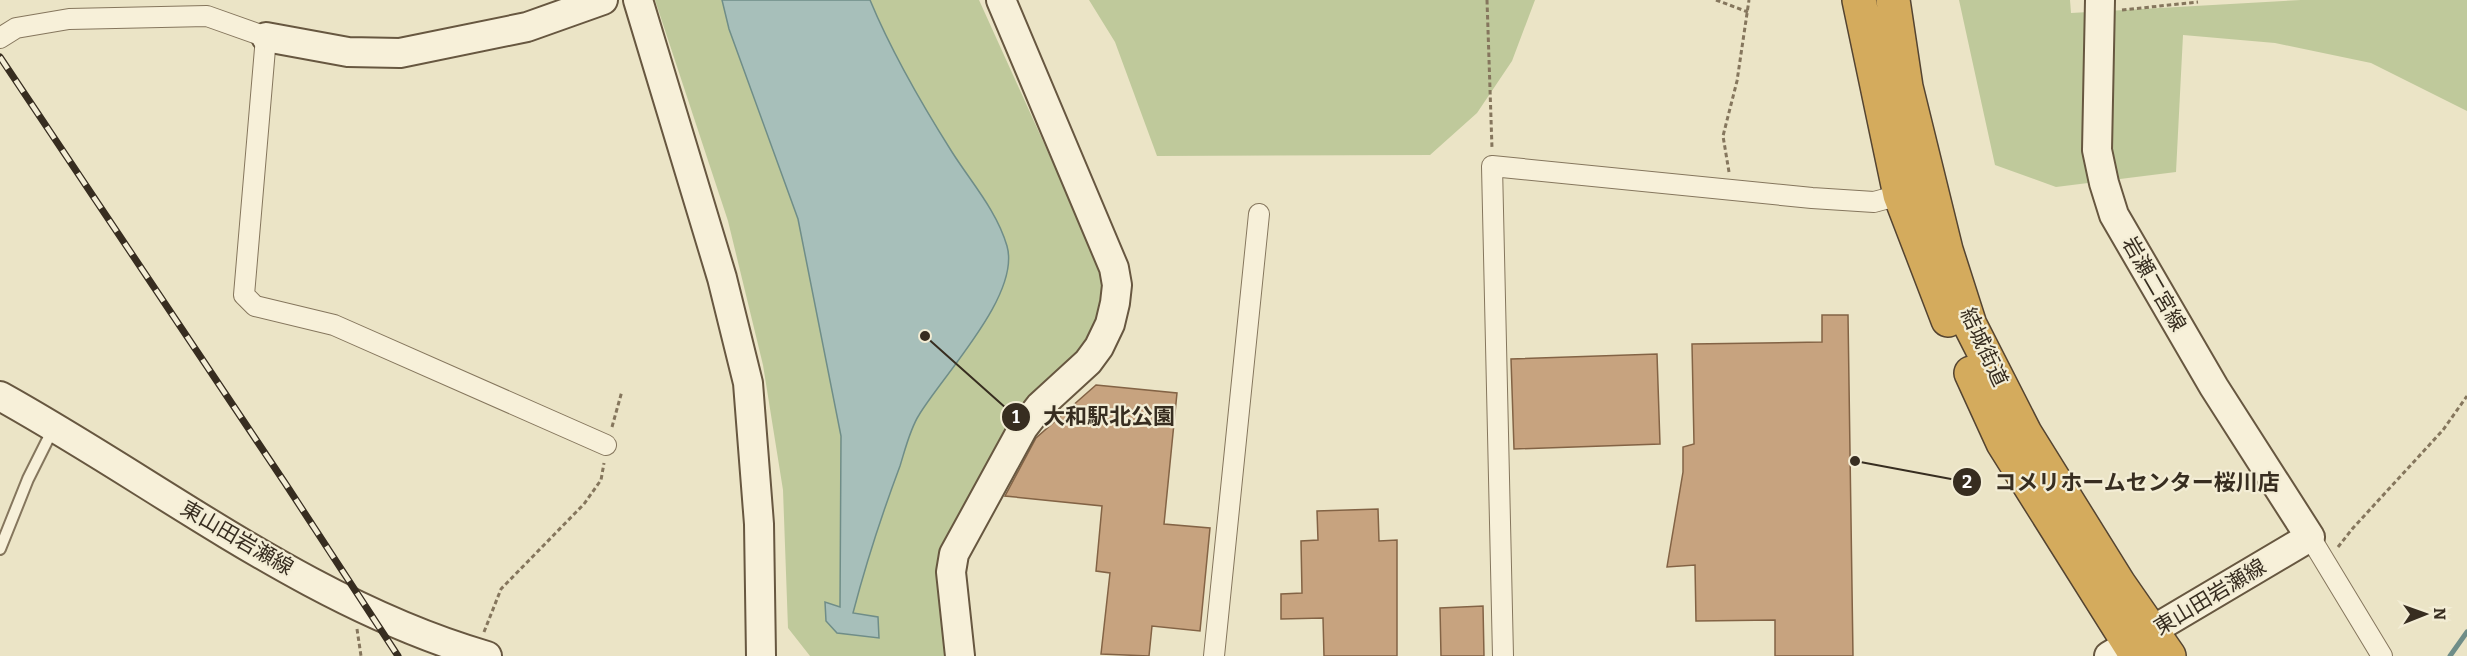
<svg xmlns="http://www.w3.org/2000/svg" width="2467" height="656" font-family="Bitter,'Noto Sans JP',serif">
<rect width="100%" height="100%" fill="#ebe4c6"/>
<path fill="#bfc99b" d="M655 0H979L1091 247 1104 280 1101 319 958 526 938 565 947 656H810L788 628 783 490 763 365 728 221Z
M1089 0H1535L1512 61 1477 113 1430 155 1157 156 1115 42Z
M1959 0H2070L2071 13 2301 0H2467V111L2371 63 2275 43 2183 35 2176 172 2056 187 1995 165Z"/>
<path fill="#a7bfba" stroke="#6f8d88" stroke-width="1.5" d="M722 0H870C892 53 921 103 952 152 971 182 997 211 1007 246 1021 295 943 375 919 415 910 429 905 450 900 466 882 514 866 563 853 613L878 617 879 638 837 633 826 621 825 602 840 607 841 436 798 219 729 29Z"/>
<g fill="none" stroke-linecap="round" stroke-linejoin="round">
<path stroke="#6f8d88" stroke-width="5" d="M2450 656 2467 632"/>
</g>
<path fill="#c7a37f" stroke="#836345" stroke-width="1.5" d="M1822 315H1848L1853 656H1775V620L1696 621 1695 565 1667 567 1683 472V447L1694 444 1692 344 1822 342Z
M1657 354 1660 444 1514 449 1511 359Z
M1096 385 1177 393 1164 524 1210 528 1200 631 1152 626 1149 656 1101 654 1110 573 1096 571 1102 506 1005 496 1036 438Z
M1378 509 1379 541 1397 540V656H1324L1323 618 1281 619V594L1302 593 1301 541 1318 540 1317 511Z
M1483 606 1484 656H1441L1440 608Z"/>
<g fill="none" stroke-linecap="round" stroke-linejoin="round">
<g stroke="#85765d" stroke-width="14">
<path id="lane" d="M0 549 28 479 53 429"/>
</g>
<g stroke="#85765d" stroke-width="22">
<path id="street" d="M0 38 16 28 69 19 207 16 266 37 244 295 255 306 334 325 606 445
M2310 537 2382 656
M1214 656 1259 214
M1503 656 1492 166 1812 198 1874 202 1900 195"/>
</g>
<g stroke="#675740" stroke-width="32">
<path id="secondary" d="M638 0 722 278 748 383 759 524 761 656
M2100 0 2097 150 2104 183 2114 215 2214 387 2310 537 2109 656
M266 37 348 52 400 53 527 27 603 0
M0 396C159 484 310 605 487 656
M960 656 951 572 954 554 1023 428 1040 406 1088 362 1099 347 1110 324 1115 303 1117 285 1114 268 1001 0"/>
</g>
<g stroke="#544431" stroke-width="36">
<path id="highway" d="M1859 0 1900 195 1948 320
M1893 0 1906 87 1946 250 1970 325 2025 433 2119 584 2169 656
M1971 373 2003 443 2137 656"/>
</g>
<path stroke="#85765d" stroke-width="3" stroke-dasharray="4.5 3" stroke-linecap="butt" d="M1487 0 1492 148
M1716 0 1748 12
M2122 10 2198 2
M1729 172 1723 136 1737 81 1749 0
M612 427 622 391
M2338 547 2353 528 2443 430 2467 396
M357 629 361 656
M484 632 501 589 584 504 601 480 604 463"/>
<use href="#lane" stroke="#f7f0d9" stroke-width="10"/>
<use href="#street" stroke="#f7f0d9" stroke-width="20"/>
<use href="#secondary" stroke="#f7f0d9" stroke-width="28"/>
<use href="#highway" stroke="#d4ab5d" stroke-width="33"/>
<g stroke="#372d20" stroke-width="7">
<path id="rail" d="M0 57 285 483 398 656"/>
</g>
<use href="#rail" stroke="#f3edd5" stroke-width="4.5" stroke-dasharray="14" stroke-linecap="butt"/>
</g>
<g text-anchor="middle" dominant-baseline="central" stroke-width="4.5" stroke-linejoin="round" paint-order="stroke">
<g font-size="21" fill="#372d20" stroke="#f3edd5">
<text transform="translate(2154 284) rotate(60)">岩瀬二宮線</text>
<text transform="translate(1984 347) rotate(65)">結城街道</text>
<text transform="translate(237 538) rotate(30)">東山田岩瀬線</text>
<text transform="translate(2210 597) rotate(-31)">東山田岩瀬線</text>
</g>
</g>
<path fill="none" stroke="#372d20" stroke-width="2" d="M925 336L1016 417M1855 461L1967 482"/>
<g fill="#372d20" stroke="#f3edd5" stroke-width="2">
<circle cx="925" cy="336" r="6"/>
<circle cx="1855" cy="461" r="6"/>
<circle cx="1016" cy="417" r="15"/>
<circle cx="1967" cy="482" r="15"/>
</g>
<g font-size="18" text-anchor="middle" font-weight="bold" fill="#fff">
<text x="1016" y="423">1</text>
<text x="1967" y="488">2</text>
</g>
<g font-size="22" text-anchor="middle" font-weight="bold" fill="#372d20" stroke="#f3edd5" stroke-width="4.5" stroke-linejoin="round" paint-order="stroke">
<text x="1109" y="424">大和駅北公園</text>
<text x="2137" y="490">コメリホームセンター桜川店</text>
</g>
<g transform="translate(2425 614) rotate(89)" stroke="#f3edd5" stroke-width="4.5" paint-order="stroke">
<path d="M0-4.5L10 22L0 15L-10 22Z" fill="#372d20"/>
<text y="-9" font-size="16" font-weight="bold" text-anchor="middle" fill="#372d20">N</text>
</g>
</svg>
